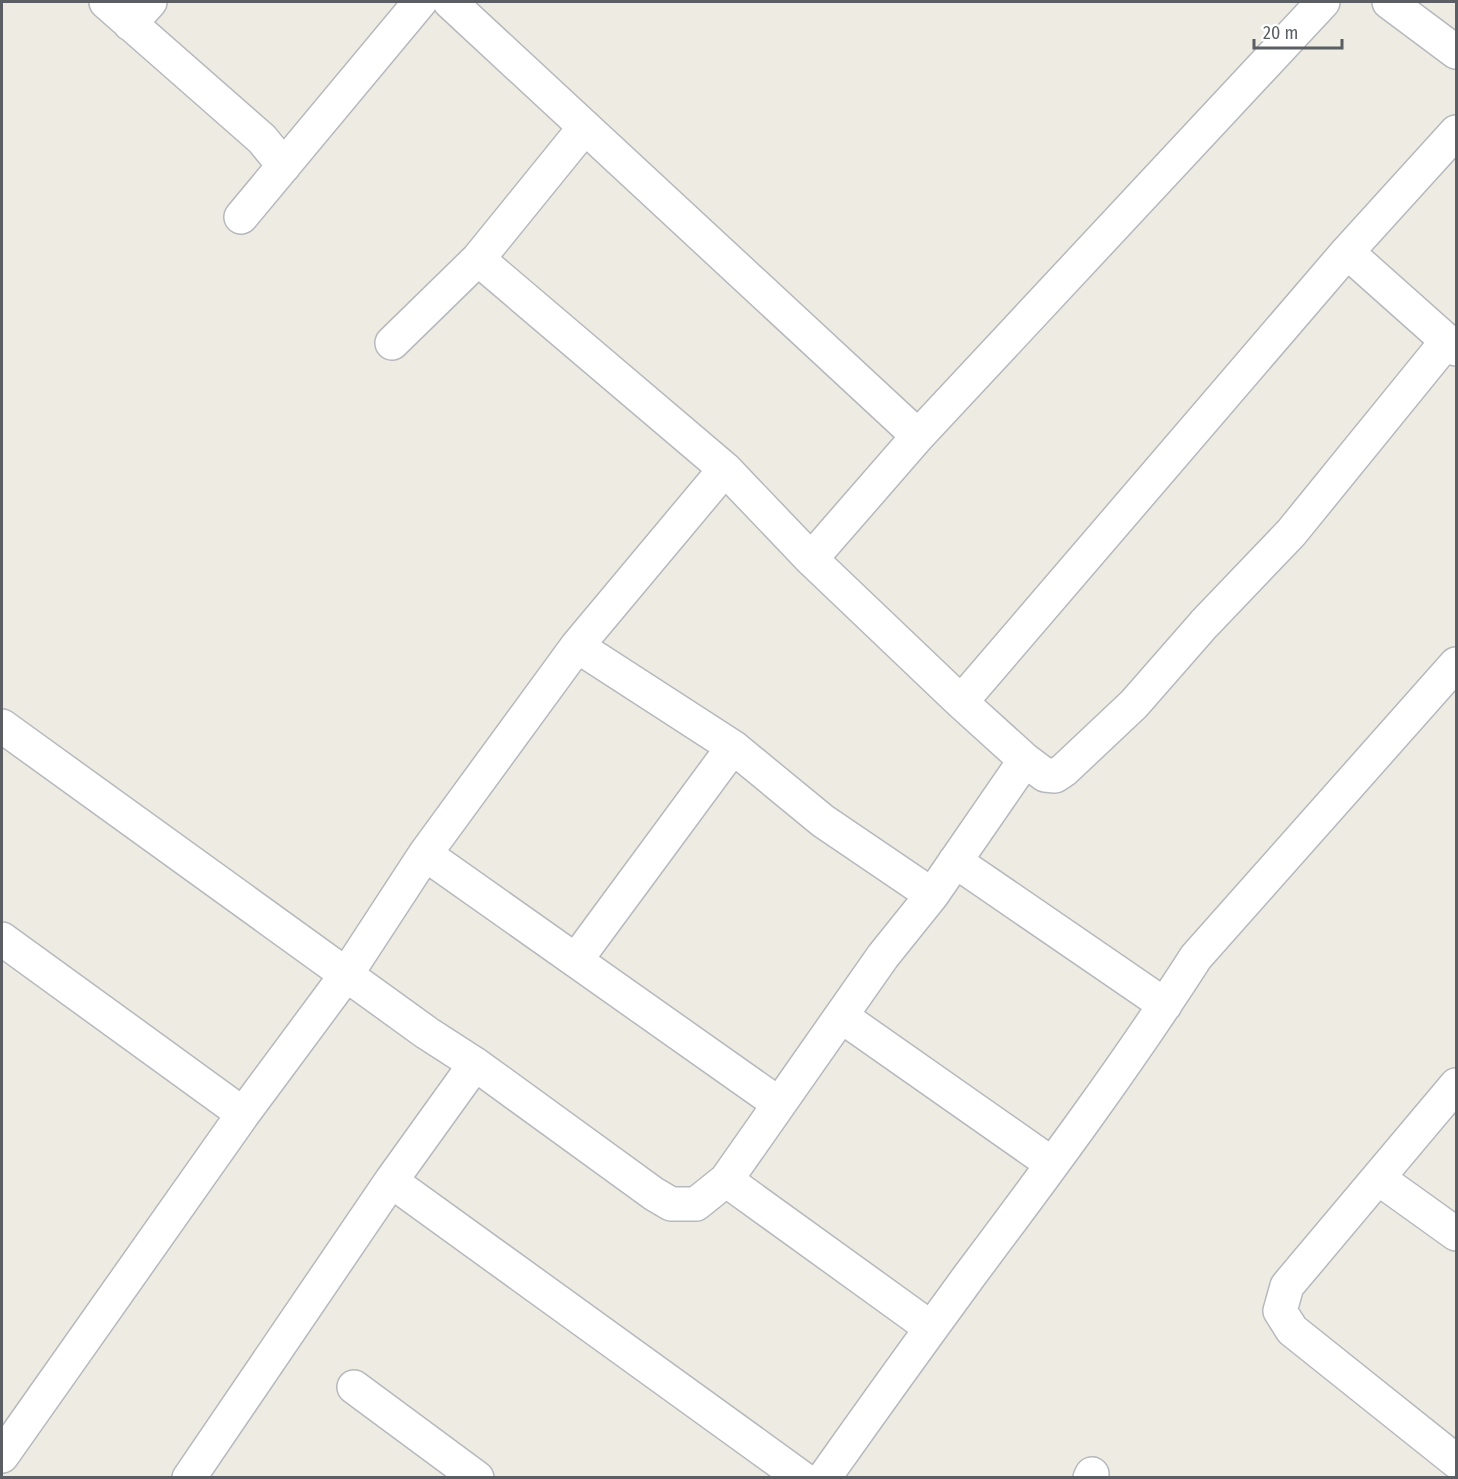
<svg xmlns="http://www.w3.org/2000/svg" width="1458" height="1479" font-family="'Fira Sans Condensed',sans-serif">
<rect width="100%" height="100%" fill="#eeebe2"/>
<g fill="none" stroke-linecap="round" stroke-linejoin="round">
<g stroke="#b5b8bd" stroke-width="36">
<path id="minor" d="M106 2 262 139 284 166
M450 2 918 436
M1389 2 1456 52
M130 24 150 2
M241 217 420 2
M1347 252 1456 349
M478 259 725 469 811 559 961 702 1025 760 1045 775 1055 776 1064 770 1134 704 1204 624 1291 533 1447 341
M392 343 478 259 585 127
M811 559 918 436 1323 2
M577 646 733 747 823 821 932 895
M961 702 1347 252 1456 132
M2 726 427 1033 475 1064 654 1194 671 1204H696L726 1180 883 956 932 895 1025 760
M425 854 779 1104
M955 861 1165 1005
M2 939 243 1114
M576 960 733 747
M841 1016 1052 1164
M1456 1085 1287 1286 1280 1311 1292 1330 1456 1461
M1378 1178 1456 1234
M726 1180 931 1328
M391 1181 802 1478
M354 1387 477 1478
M2 1456 243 1114 346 975 425 854 577 646 725 469
M189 1478 391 1181 475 1064
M824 1478C872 1410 921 1342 970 1275 1048 1171 1126 1066 1196 957L1456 664
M1090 1478 1092 1474"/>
</g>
<use href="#minor" stroke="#fff" stroke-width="33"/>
</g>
<rect width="1458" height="1479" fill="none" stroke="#5b5e63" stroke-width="6"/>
<path d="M1254 39v9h88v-9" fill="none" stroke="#5b5e63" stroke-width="3"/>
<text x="1263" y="39" font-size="18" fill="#5b5e63" stroke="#ffffff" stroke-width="4.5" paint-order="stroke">20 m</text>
</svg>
